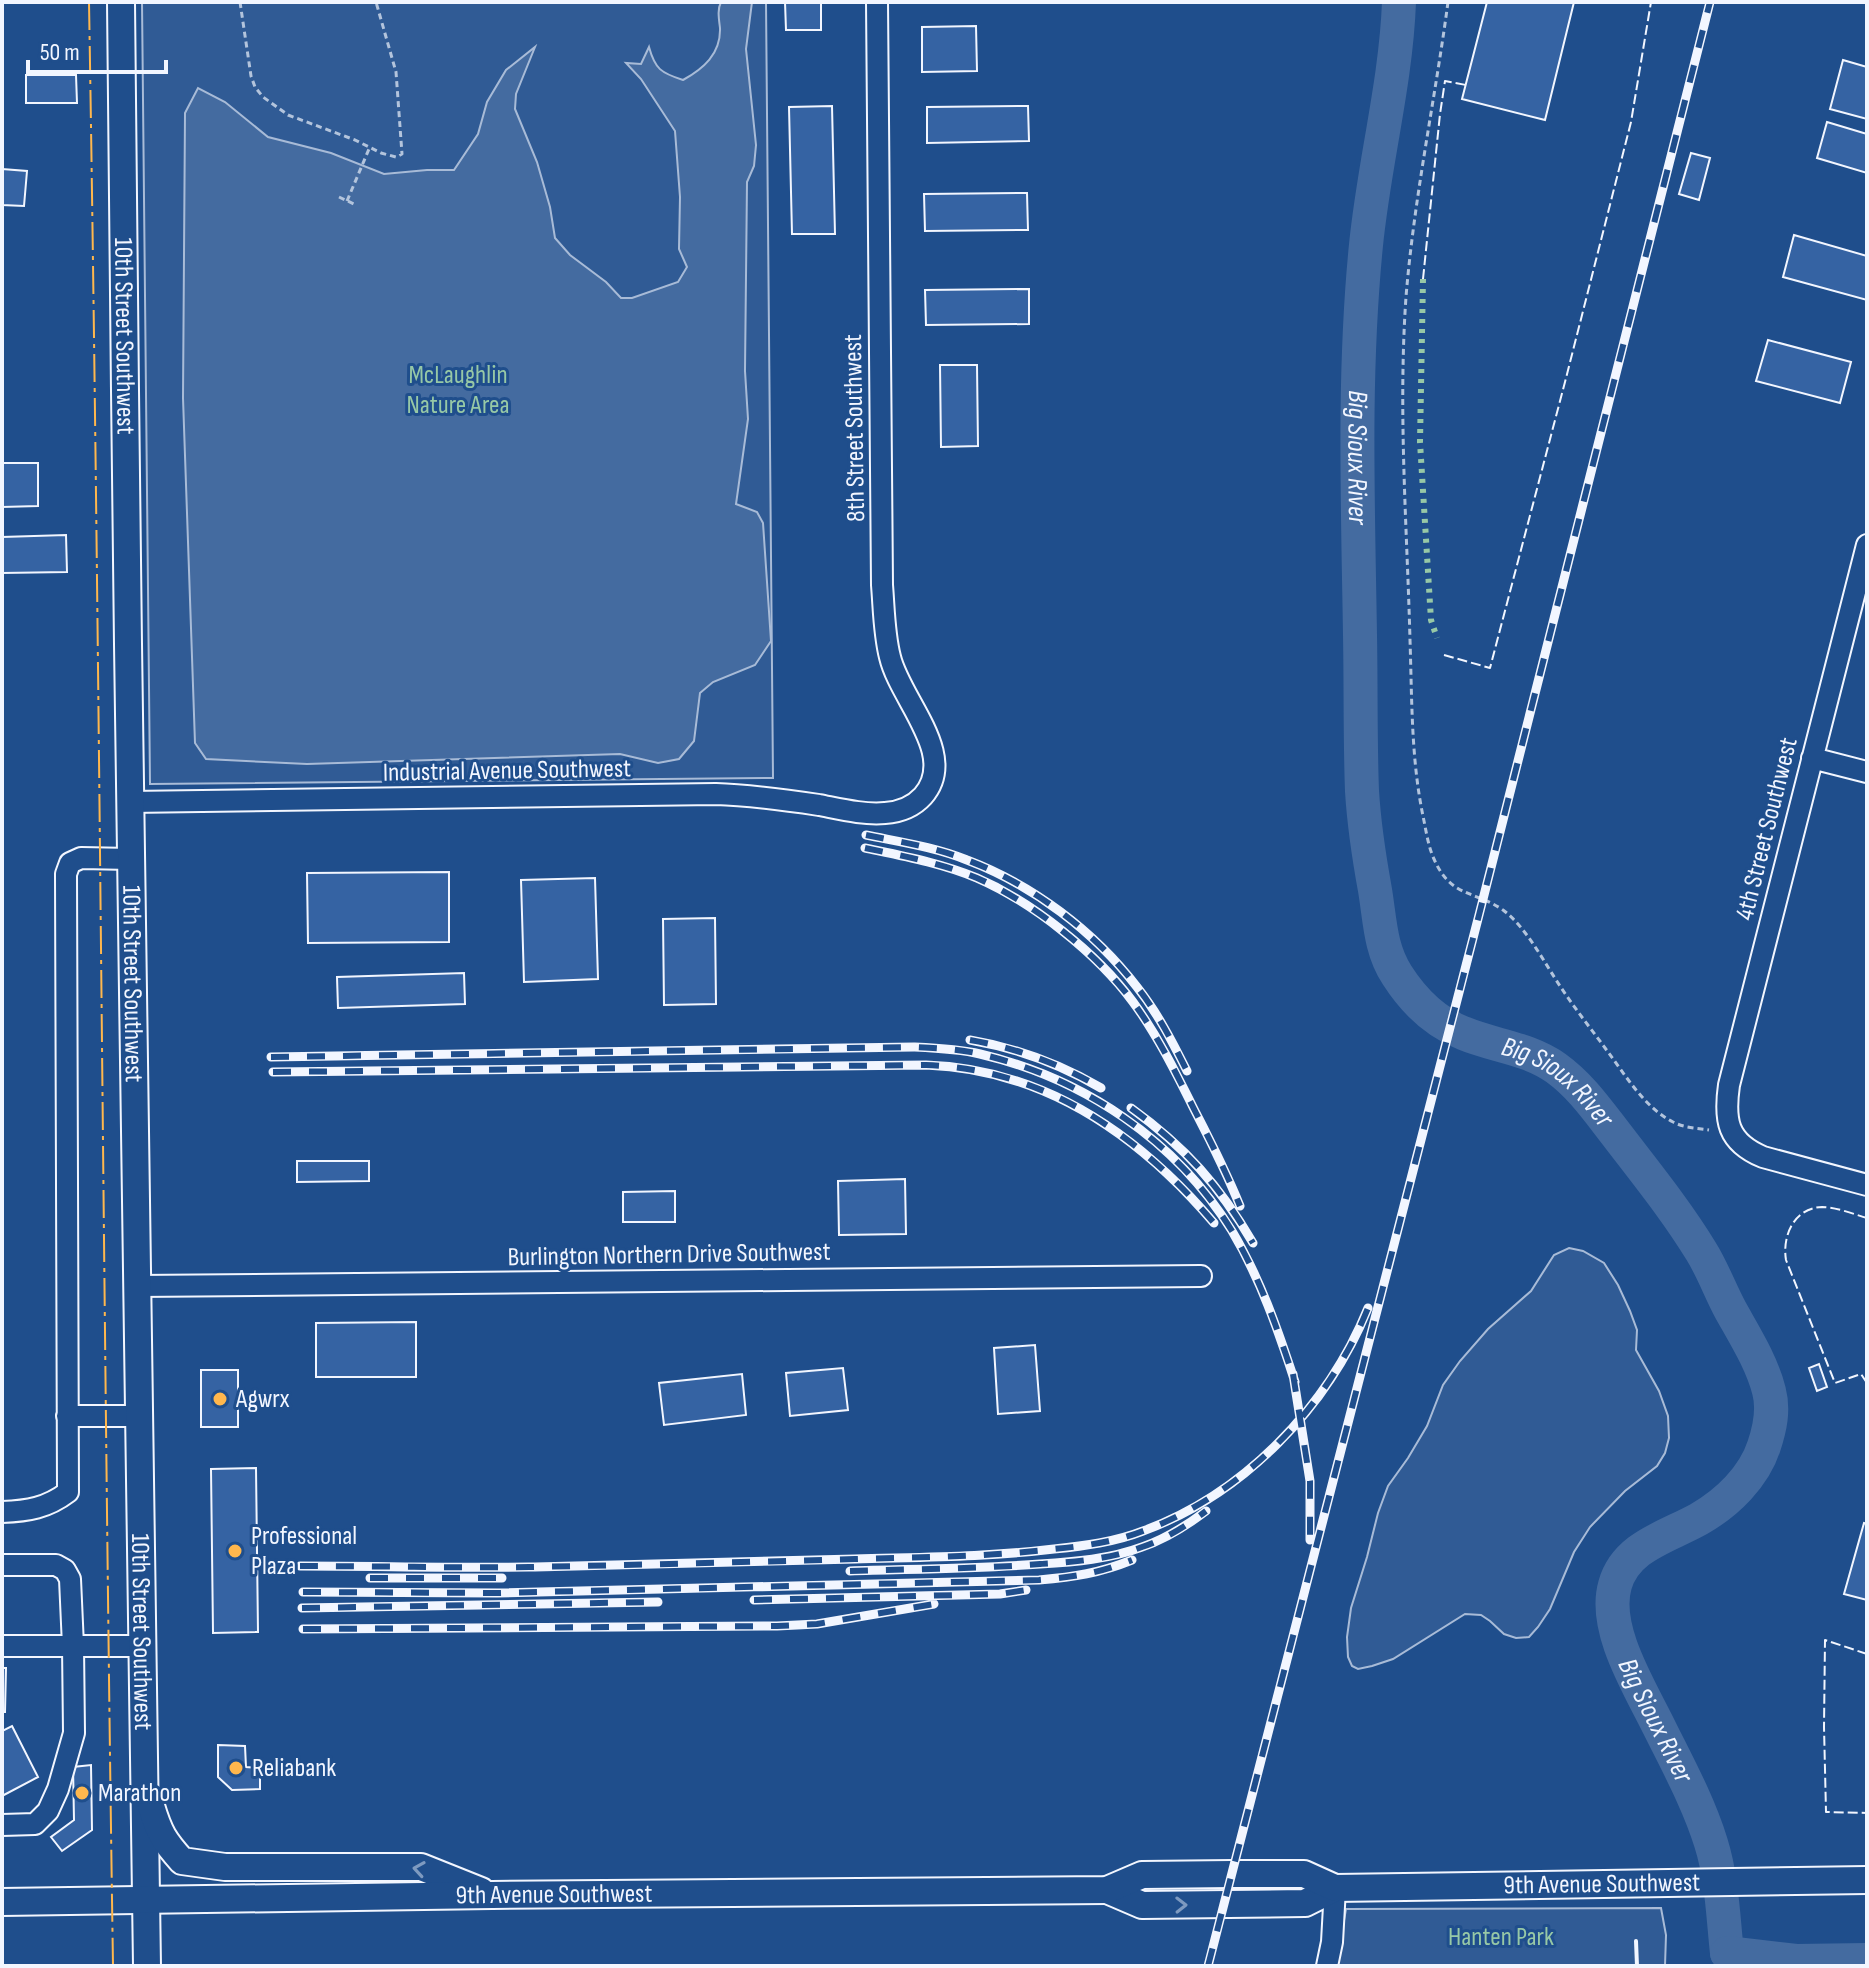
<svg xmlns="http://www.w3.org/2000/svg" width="1869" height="1968" font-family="'Sofia Sans Condensed',sans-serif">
<rect width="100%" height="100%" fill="#1f4e8c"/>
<path fill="#305b95" stroke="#a8bbd7" stroke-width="2" d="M142 2H766L773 778 150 784Z
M1569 1248 1583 1251 1604 1263 1618 1285 1630 1311 1637 1330 1636 1350 1659 1391 1668 1416 1669 1438 1665 1453 1657 1466 1625 1491 1590 1527 1574 1552 1550 1609 1538 1627 1529 1637 1516 1638 1504 1634 1490 1621 1481 1615 1465 1614 1393 1659 1372 1666 1358 1669 1352 1666 1348 1657 1347 1637 1351 1608 1367 1557 1378 1513 1388 1486 1408 1458 1427 1426 1443 1385 1460 1361 1488 1329 1531 1291 1554 1255Z
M1661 1908 1666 1935 1665 1966H1336L1346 1909Z"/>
<path fill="#446ba0" stroke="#a8bbd7" stroke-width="2" d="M721 2H752L746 49 756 145 754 166 747 182 745 371 748 419 736 504 757 512 763 523 771 641 755 665 713 682 700 693 694 741 679 759 658 763 620 754 307 764 206 759 195 743 183 398 185 113 198 88 225 102 268 137 331 153 384 174 427 170H454L478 134 487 102 506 70 535 47 516 94 515 109 537 162 550 207 555 238 570 255 606 282 621 298H632L678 282 687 267 679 249 680 197 675 131 641 79 626 63 641 64 649 47C655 69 661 73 683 80 703 69 721 54 720 28 719 19 717 10 721 2Z"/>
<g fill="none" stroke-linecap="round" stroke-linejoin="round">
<g stroke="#446ba0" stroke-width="34">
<path id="s1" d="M1399 2C1396 83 1374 164 1366 245 1353 375 1358 505 1360 635 1361 687 1360 739 1362 791 1364 824 1369 857 1375 890 1380 920 1380 949 1397 975 1413 1000 1435 1022 1463 1033 1494 1046 1528 1048 1556 1068 1581 1086 1598 1111 1616 1134 1645 1172 1676 1210 1701 1251 1713 1270 1720 1291 1731 1311 1745 1336 1762 1363 1769 1391 1774 1410 1770 1428 1764 1446 1754 1477 1727 1503 1699 1519 1667 1537 1626 1546 1615 1585 1602 1630 1642 1691 1661 1731 1679 1767 1699 1804 1711 1843 1722 1878 1723 1916 1727 1953"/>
<path d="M1727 1953 1796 1961 1867 1960"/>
</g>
</g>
<path fill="#3563a3" stroke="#f2f6ff" stroke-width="2" d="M785 2H821V30H786Z
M1487 2H1574L1545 120 1462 99Z
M976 26 977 71 922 72V27Z
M1843 60 1867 67V119L1830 109Z
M26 75H76L77 103H26Z
M832 106 835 234H792L789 107Z
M1028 106 1029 141 927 143V107Z
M1827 122 1867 134V173L1817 158Z
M1691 153 1710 158 1699 200 1679 194Z
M2 169 27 171 24 206 2 205Z
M1027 193 1028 230 925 231 924 194Z
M1794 235 1867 256V300L1783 277Z
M1029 289V324L926 325 925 290Z
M1768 340 1851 362 1840 403 1756 381Z
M940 365H977L978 446 941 447Z
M2 463H38V506L2 507Z
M66 535 67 572 2 573V537Z
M449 872V942L308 943 307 873Z
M595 878 598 979 524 982 521 880Z
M715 918 716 1004 664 1005 663 919Z
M464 973 465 1004 338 1008 337 977Z
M297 1161H369V1181L297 1182Z
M905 1179 906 1234 839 1235 838 1181Z
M675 1191V1222H623V1192Z
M416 1322V1377H316V1323Z
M1035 1345 1040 1411 998 1414 994 1348Z
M1819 1364 1827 1387 1817 1391 1809 1368Z
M843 1368 848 1410 790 1416 786 1373Z
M201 1370H238V1427H201Z
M742 1374 746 1415 664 1425 659 1383Z
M256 1468 258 1632 213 1633 211 1469Z
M1864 1523 1867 1524V1600L1844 1594Z
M2 1668H6L5 1712H2Z
M12 1726 38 1777 2 1796V1731Z
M218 1745 245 1746 246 1767 260 1768V1789L232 1790 218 1777Z
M91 1765 92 1830 62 1851 51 1837 74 1820 73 1767Z"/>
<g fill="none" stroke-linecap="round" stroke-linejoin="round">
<g stroke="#f2f6ff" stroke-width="24">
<path id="minor" d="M1867 545 1729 1085C1724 1120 1727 1142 1763 1157L1867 1185
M1812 758 1867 772
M130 802 716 794C751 795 785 800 819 805 840 809 864 815 885 813 900 812 913 807 923 796 959 755 900 700 890 657 884 634 884 609 882 585L877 2
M137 1286 1201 1276
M67 1416H139
M2 1512C28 1511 47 1508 68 1492L66 874 70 863 81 858 131 859
M2 1565H56L65 1570 70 1579 73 1646H141
M2 1646H73L74 1733 58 1789 48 1811 35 1824 2 1825
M1327 1966 1332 1942 1335 1888"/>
</g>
<g stroke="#f2f6ff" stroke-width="30">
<g id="major">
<path id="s2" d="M121 2C122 216 126 430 128 644 134 1084 139 1525 147 1966"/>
<path d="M151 1806C159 1833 164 1841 182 1861L225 1867H421L481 1891"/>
<path d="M1107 1890 1142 1905 1305 1903 1335 1888"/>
<path id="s3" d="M2 1902 492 1895 1107 1890 1142 1875 1231 1874H1304L1335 1888 1867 1880"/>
</g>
</g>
<path stroke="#b3c4dc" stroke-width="3" stroke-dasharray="6 4" stroke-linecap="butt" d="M240 2 251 76 255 87 263 97 288 115 355 140 381 153 396 157 402 154 396 72 376 2
M1448 2C1435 100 1414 198 1406 297 1398 411 1407 526 1410 640 1412 699 1411 758 1423 816 1426 830 1428 846 1434 859 1451 898 1474 890 1503 910 1526 927 1544 962 1560 986 1575 1009 1592 1030 1608 1052 1626 1076 1645 1108 1673 1122 1684 1128 1697 1128 1709 1130
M339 197 354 204
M347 201 369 149"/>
<use href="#minor" stroke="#1f4e8c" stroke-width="20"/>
<use href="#major" stroke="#1f4e8c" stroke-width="26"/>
<g stroke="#f2f6ff" stroke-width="9">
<path id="rail" d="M866 835C900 842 935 847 967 860 1033 885 1094 931 1137 987 1157 1012 1172 1041 1187 1071
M865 848C903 856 941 863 977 878 1032 902 1097 953 1133 1002 1158 1036 1177 1075 1196 1113 1212 1144 1227 1174 1240 1206
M970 1040C1017 1048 1060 1064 1101 1088
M271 1057 914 1047C936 1048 959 1049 980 1054 1083 1078 1176 1140 1232 1231 1260 1278 1278 1330 1295 1382
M273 1072 926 1065C1045 1069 1139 1135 1214 1223
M1131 1108C1185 1147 1219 1185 1253 1243
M1293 1374 1310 1481V1540
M300 1566C376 1566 453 1568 529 1567 638 1565 747 1562 855 1559 922 1557 988 1557 1054 1549 1084 1546 1115 1542 1143 1531 1244 1494 1328 1407 1368 1308
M850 1571C913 1569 977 1569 1040 1564 1075 1562 1110 1559 1142 1547 1166 1539 1186 1526 1206 1511
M370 1578H502
M303 1592 497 1593 1039 1580C1074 1577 1100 1573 1132 1560
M754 1600 1000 1594 1026 1590
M302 1608 658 1602
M303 1629 777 1626 817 1624 934 1604
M1208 1966 1479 915 1710 2"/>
</g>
<use href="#rail" stroke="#1f4e8c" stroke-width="6" stroke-dasharray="18" stroke-linecap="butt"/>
<path stroke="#97c8a6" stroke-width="6" stroke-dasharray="4 6" stroke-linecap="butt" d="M1423 279 1420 442 1431 620 1437 638"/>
<path stroke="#f2f6ff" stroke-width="2" stroke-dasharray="10 4" stroke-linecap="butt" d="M1423 279 1440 114 1445 81 1466 85
M1444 655 1490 668 1565 382 1631 122 1651 2
M1867 1218C1853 1214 1836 1207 1822 1207 1794 1208 1782 1236 1786 1260L1835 1383 1861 1374 1867 1383
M1867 1654 1825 1640 1824 1727 1826 1812 1867 1813"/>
<path stroke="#f2f6ff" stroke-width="4" d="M1636 1941 1637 1966"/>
<path stroke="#ffb74d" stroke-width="2" stroke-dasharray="28 6 4 6" stroke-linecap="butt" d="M89 2C100 657 103 1311 113 1966"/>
</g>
<defs><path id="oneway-chevron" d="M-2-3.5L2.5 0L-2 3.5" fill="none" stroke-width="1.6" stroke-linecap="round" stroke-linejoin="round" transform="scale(2)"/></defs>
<g stroke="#7e9ac0">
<use href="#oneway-chevron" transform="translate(419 1869) rotate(-171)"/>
<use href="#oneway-chevron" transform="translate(1181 1905) rotate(-1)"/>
</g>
<g fill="#ffb74d" stroke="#1f4e8c" stroke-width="3">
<circle cx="220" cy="1399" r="8"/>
<circle cx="235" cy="1551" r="8"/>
<circle cx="236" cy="1768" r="8"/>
<circle cx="82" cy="1793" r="8"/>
</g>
<g text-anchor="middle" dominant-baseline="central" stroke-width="6" stroke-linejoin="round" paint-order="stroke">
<g font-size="26" fill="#f2f6ff" stroke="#1f4e8c">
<text stroke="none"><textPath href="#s2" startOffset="334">10th Street Southwest</textPath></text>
<text transform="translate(855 428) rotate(-91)">8th Street Southwest</text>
<text transform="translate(507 771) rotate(-1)">Industrial Avenue Southwest</text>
<text transform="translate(1767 829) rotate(-76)">4th Street Southwest</text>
<text stroke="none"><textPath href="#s2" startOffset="982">10th Street Southwest</textPath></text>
<text transform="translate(669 1255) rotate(-1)">Burlington Northern Drive Southwest</text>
<text stroke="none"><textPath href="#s2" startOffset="1630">10th Street Southwest</textPath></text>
<text stroke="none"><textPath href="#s3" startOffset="1606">9th Avenue Southwest</textPath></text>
<text stroke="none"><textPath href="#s3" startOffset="552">9th Avenue Southwest</textPath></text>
</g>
<g font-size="26" fill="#97c8a6" stroke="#1f4e8c">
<text x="458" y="375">McLaughlin<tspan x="458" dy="30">Nature Area</tspan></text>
<text x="1501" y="1937">Hanten Park</text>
</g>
<g font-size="26" fill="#f2f6ff" stroke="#1f4e8c" text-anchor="start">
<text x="236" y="1399">Agwrx</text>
<text x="251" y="1536">Professional<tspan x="251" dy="30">Plaza</tspan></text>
<text x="252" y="1768">Reliabank</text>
<text x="98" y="1793">Marathon</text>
</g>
<g font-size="28" font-style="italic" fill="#f2f6ff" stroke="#1f4e8c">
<text stroke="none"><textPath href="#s1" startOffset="458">Big Sioux River</textPath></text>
<text stroke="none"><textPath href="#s1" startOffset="1178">Big Sioux River</textPath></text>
<text stroke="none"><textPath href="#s1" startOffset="1970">Big Sioux River</textPath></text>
</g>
</g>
<rect width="1869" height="1968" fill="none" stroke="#f2f6ff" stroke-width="8"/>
<path d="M28 60v12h138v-12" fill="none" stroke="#f2f6ff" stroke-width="4"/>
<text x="40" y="60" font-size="24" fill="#f2f6ff" stroke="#1f4e8c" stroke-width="6" paint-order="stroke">50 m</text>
</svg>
